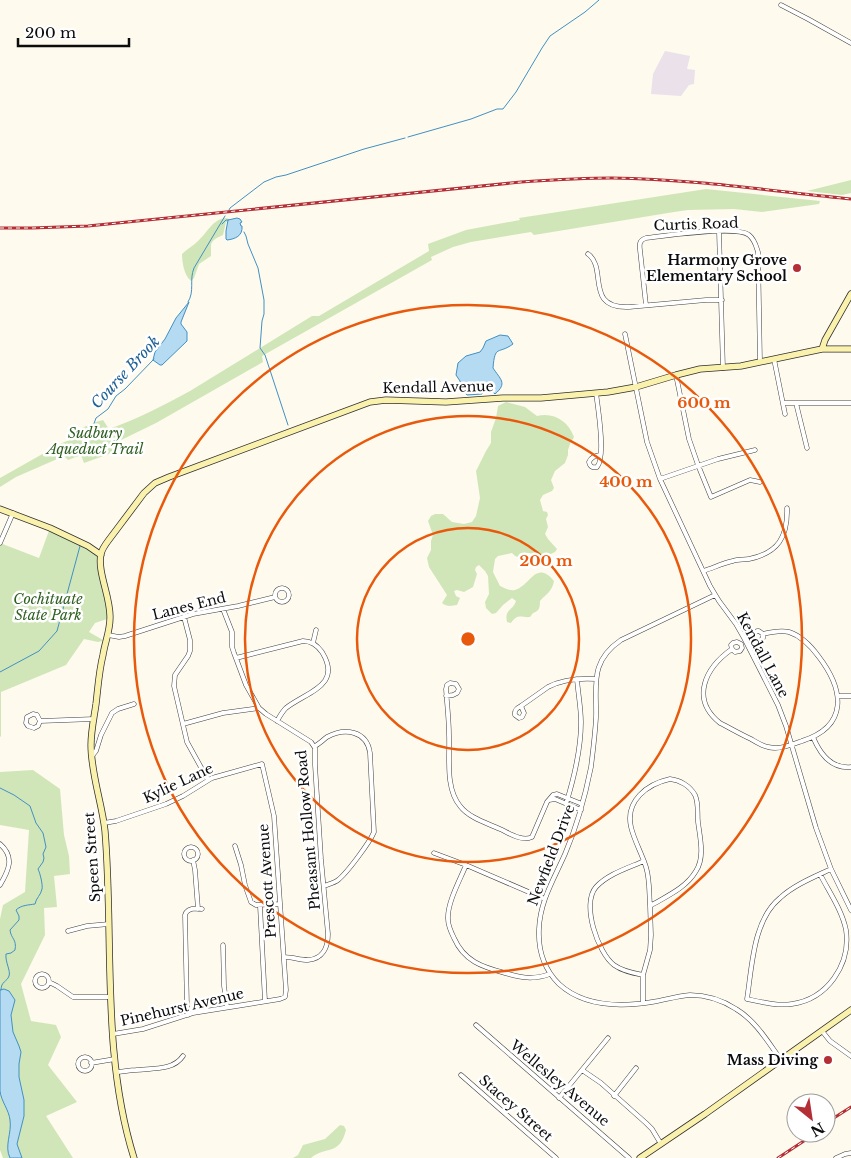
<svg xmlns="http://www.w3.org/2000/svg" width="851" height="1158" font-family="'Libre Baskerville',serif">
<rect width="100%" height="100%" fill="#fefaed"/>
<path fill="#eae1eb" d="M665 51 690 56 687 69 695 70 694 84 689 85 681 96 651 94 653 74Z"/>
<path fill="#d0e6b9" d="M851 180V193L842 195 807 191Z
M706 189 820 201 819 204 762 212 734 209 688 210 674 212 534 235 531 232 471 242 453 247 431 257 432 260 262 356 263 362 156 423 115 443 117 451 84 463 81 455 68 460 64 456 16 477 0 487V478L46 452 57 448 55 446 74 438 72 432 96 422 103 420 109 429C138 419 164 405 190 391L312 316H319L429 251 428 244 466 230 520 220 519 218Z
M225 218 230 219 227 222H226L223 235C217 238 210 240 211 248 211 251 211 253 211 256L199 264 194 278 191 281C184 275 182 262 182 254 187 249 193 246 198 241 208 232 212 220 225 218Z
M506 402 525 407 537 416C554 412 568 421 574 437L570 444 568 450V455L565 463 555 471 551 480 554 488 552 491 543 495 540 500 543 511 547 512 548 515 546 519 548 527 545 534 548 539 557 549 555 552 542 558C537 556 533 553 528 553 520 554 519 561 512 553L498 556 495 559 493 572 500 586C504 588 510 591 515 590 530 586 536 559 554 581 552 592 546 594 540 601 540 608 539 611 533 613L530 617C521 618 518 613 511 623L507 622C504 609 513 611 516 601L512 598 503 605 496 613 492 614 486 608 485 602 489 594 488 576 485 571 479 565 476 567 475 570 477 574 473 587 464 592 457 590 454 591 456 596 460 598 457 605C451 606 447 607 442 603L447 595 429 567 427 558 431 550V541L433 535 428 521 431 516 435 514H443L452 522 464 524 472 522 476 516 480 498 476 471 486 451 491 443V432L496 418 498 406Z
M50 528 101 555 110 618 95 623 89 632 103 640 102 641 98 642 84 639 66 665 1 692V736L0 737V543L39 558Z
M33 770 60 789 64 835 69 856 70 874 54 876 57 907 44 908 45 935 21 984 31 1021 56 1025 61 1037 48 1065 77 1102 46 1116 73 1158H3L0 1150V919L3 905 25 892 29 830 0 825V772Z
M340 1125 344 1126 346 1130C339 1157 326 1145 311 1158H293L298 1155 303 1145 325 1139Z"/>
<path fill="#b5dbf2" stroke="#4190c4" d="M237 218 240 219 242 222 240 223 241 226H242C243 236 235 239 227 240L226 239V231L228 220Z
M189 302 181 322V324L187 332V341L162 365H160L153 360 155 352 165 339 176 318Z
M500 335 508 336 513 344C498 355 495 344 493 368 500 379 508 383 495 394L486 386H482L481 389 483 393 482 394 467 395 461 388 460 381 456 375 458 363 466 356 480 352 483 348 486 341Z
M4 989 9 991 15 1000 11 1015 13 1032 19 1046 21 1052 19 1064V1077L24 1100V1116L17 1144 22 1158H10C4 1146 12 1133 10 1120 9 1110 1 1101 0 1091 0 1058 0 1024 0 990Z"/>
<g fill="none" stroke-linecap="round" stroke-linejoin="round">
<path stroke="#4190c4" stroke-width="1" d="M408 137 471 119 497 109H503L516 92 542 48 550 36 585 12 599 0
M229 210 230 208 264 182 276 177 286 175 364 149 405 138
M222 224 226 220H228
M244 232 246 236 248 244 258 268 264 300V314L262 321 260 348 265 355 288 425
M188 302C195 291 189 280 194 268L225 216
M92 436V429L96 418 108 409 116 396 125 389 154 359
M0 672 39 651 57 631 80 546
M0 788 14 795 30 806 36 823 43 833 46 847 43 854 44 858 43 862 38 869C40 873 43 885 42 889 41 895 36 898 35 904 29 905 21 905 16 910L19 916V920L10 930C11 939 17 939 15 950L11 953 6 954C5 962 11 971 9 976 7 982 1 981 1 990"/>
<g stroke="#3f3f3f" stroke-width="5">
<path id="street" d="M781 5 808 19 851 43
M719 231 723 368
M588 254C608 268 584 309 629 307L706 300H722
M682 264 710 260H720
M646 305 640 250C639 243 640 240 646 238 665 236 736 225 749 235 755 240 756 246 758 252L760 362
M625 334 647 442 660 479 710 586 719 601 736 624 744 638 778 705 786 726 816 828 831 869 851 910
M774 359 785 414
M676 375 689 439 698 465 711 497 750 480 760 482
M596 393C598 408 606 457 597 467 593 468 590 467 589 462 591 457 595 456 600 455
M783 403H851
M796 403 807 448
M660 479 718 459 755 450
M0 543 13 513
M703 571C713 568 723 563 733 561 738 559 744 560 749 559 778 553 788 537 787 508
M275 595a7 7 0 1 1 14 0a7 7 0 1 1-14 0Z
M715 595 621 640C589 662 597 685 596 718 595 735 593 751 591 767 585 797 577 826 565 854 554 879 540 901 539 929 538 949 544 969 559 984 584 1007 621 1007 652 1002 665 1000 677 996 690 995 706 995 722 1000 736 1009 756 1021 768 1042 781 1060
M223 609 232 632V647L234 653 246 685 259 708 266 714 311 742 315 748V765L321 859 328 934C328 947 323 959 308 960 300 960 292 957 284 957
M184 617 190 640V651L188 656 175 675 174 686 187 742 208 780
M108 635 119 637 125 636 193 614 238 606 275 597
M313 643 316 630
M732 649 731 645 733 643 737 642 741 644 742 648 740 651 735 652 732 649C705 668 690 699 720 723 730 728 740 734 751 739 756 742 762 746 768 747 779 750 791 745 802 741 849 726 844 690 819 657 811 646 802 636 789 632 781 630 771 632 763 634L759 631H757L753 634V639L756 642 760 641 763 638V634
M236 658 303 641C311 641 317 645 322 652 343 686 306 692 286 708 282 712 280 716 277 721
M446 696 453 695 457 693 459 689 456 684 450 683 447 685 446 689C447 704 449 720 449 735 450 757 445 788 460 806 469 818 487 823 500 829 509 833 522 842 532 837L547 802 553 795 557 794 582 804
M838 696H851
M521 706 524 713 522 717 519 718 515 715C514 710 517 708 521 706L548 687C563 679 579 678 596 679
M40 721 38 726 34 728 28 726 26 723 27 717 33 714 37 715 40 721 94 719
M183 724 223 713 259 708
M813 737C820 754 832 769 851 767
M315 746C319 744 323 740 327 737 345 727 367 731 370 753L374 832C370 842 347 873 338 880 334 883 329 884 324 886
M92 756 96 751 101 735 112 713 118 709 134 704
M670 779C680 780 690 786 695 795 699 804 697 813 698 822 700 838 705 857 696 871 686 888 667 896 650 906 649 893 650 880 646 867 642 854 634 840 631 827 625 801 647 784 670 779Z
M549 800 555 799 581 810
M566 804C574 778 581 750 581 722 581 708 578 693 577 679
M104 823 116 821 166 804 183 796 212 778 262 764 274 816 286 990 285 997 280 999 193 1013 143 1029 113 1034
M0 844C15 857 9 870 0 885
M235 846 241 865 245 885 251 902 256 905 280 904
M184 854a7 7 0 1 1 14 0a7 7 0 1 1-14 0Z
M434 853 466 865 545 899
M193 860 195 870 198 909
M466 865C460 880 447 903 448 919 448 926 451 932 454 938 464 961 482 967 505 973 522 978 533 980 550 974
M820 874C829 892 842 910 846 930 851 965 827 999 792 1004 777 1006 761 1002 747 999 752 967 753 920 780 898 794 885 814 877 831 869
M260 906 265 1001
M68 931 87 926 109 924
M223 945 224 986 227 1007
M35 981a7 7 0 1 1 14 0a7 7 0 1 1-14 0Z
M643 975C633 973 622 971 614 965 598 953 581 904 596 887 608 874 628 868 644 861
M49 982 57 986 73 997H111
M643 1003V975L650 950 651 935 650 906
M188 1015 187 1007 185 915C187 908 195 908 202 909
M476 1025 629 1158
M822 1031 830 1041 851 1056
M78 1064a7 7 0 1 1 14 0a7 7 0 1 1-14 0Z
M91 1063 115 1059
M582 1070 601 1083 646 1123 652 1129 661 1144
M116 1072C123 1072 129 1070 136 1070 152 1068 173 1071 183 1056
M461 1075 556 1158
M614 1096 636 1068
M559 1098 608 1038
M836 1158 845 1154 851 1153"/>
</g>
<g stroke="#2e2e2e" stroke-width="7">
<path id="secondary" d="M822 349 825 340 851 294
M0 509 50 528 88 546 101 555
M134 1158C101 1053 114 940 105 831 102 803 91 774 91 745 91 731 94 718 96 704 98 687 99 671 103 655 105 642 110 631 110 618 111 598 97 572 101 554 102 549 105 545 108 541L144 493 155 483 169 477 370 402 386 400 446 402 503 398H541L608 392 636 387 676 375 700 369 741 366 822 349H851
M640 1158 705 1114 851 1010"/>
</g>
<use href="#street" stroke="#fff" stroke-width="4"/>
<use href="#secondary" stroke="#f9f1ac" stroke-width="5.5"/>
<g stroke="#b32e35" stroke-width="3">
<path id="rail" d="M0 228H32L88 226 521 182C551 180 582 178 612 178 692 179 772 191 851 199
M826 1123 851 1107
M778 1158 816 1133"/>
</g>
<use href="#rail" stroke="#fff" stroke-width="1" stroke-dasharray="4" stroke-linecap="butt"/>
</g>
<g fill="none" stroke="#e8590c" stroke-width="2.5">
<circle cx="468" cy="639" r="111"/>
<circle cx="468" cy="639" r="223"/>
<circle cx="468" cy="639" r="334"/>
</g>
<g fill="#b32e35" stroke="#fff" stroke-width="2">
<circle cx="797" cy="268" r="5"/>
<circle cx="828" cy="1060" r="5"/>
</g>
<g text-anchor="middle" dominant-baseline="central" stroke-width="5" stroke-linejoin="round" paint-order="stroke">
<g font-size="14" fill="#0c0c0c" stroke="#fff">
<text transform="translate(696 224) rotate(-2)">Curtis Road</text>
<text transform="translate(438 387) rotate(-1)">Kendall Avenue</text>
<text transform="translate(189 606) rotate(-14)">Lanes End</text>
<text transform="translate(763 655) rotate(62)">Kendall Lane</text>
<text transform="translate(178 783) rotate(-25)">Kylie Lane</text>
<text transform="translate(308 830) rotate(-95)">Pheasant Hollow Road</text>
<text transform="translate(551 855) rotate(-69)">Newfield Drive</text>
<text transform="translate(92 857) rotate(-94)">Speen Street</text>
<text transform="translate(267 881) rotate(-94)">Prescott Avenue</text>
<text transform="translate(182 1007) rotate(-13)">Pinehurst Avenue</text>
<text transform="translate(560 1083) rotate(40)">Wellesley Avenue</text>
<text transform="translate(516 1108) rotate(41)">Stacey Street</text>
</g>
<g font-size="14" font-weight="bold" fill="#0c0c0c" stroke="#fff" text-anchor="end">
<text x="787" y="260">Harmony Grove<tspan x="787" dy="16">Elementary School</tspan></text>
<text x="818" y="1060">Mass Diving</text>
</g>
<g font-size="14" font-style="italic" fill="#2e5f21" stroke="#fff">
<text x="95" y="433">Sudbury<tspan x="95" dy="16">Aqueduct Trail</tspan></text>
<text x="48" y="599">Cochituate<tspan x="48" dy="16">State Park</tspan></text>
</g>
<g font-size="15" font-style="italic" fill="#1f6195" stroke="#fff">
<text transform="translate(125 372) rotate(-47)">Course Brook</text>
</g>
</g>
<circle cx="468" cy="639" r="8" fill="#e8590c" stroke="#fff" stroke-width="2.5"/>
<g font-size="15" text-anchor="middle" font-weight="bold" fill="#e8590c" stroke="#fff" stroke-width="5" stroke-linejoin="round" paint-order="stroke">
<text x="704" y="408">600 m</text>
<text x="626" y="487">400 m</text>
<text x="546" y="566">200 m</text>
</g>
<g transform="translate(811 1118) rotate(150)"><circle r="24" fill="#ffffff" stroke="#9e9e9e"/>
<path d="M0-4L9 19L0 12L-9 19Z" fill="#b32e35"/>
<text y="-8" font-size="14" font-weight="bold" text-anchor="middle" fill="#0c0c0c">N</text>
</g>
<path d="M18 38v8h111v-8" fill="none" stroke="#0c0c0c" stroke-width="2.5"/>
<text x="25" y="38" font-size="15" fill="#0c0c0c" stroke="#ffffff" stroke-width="4" paint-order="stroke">200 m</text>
</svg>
